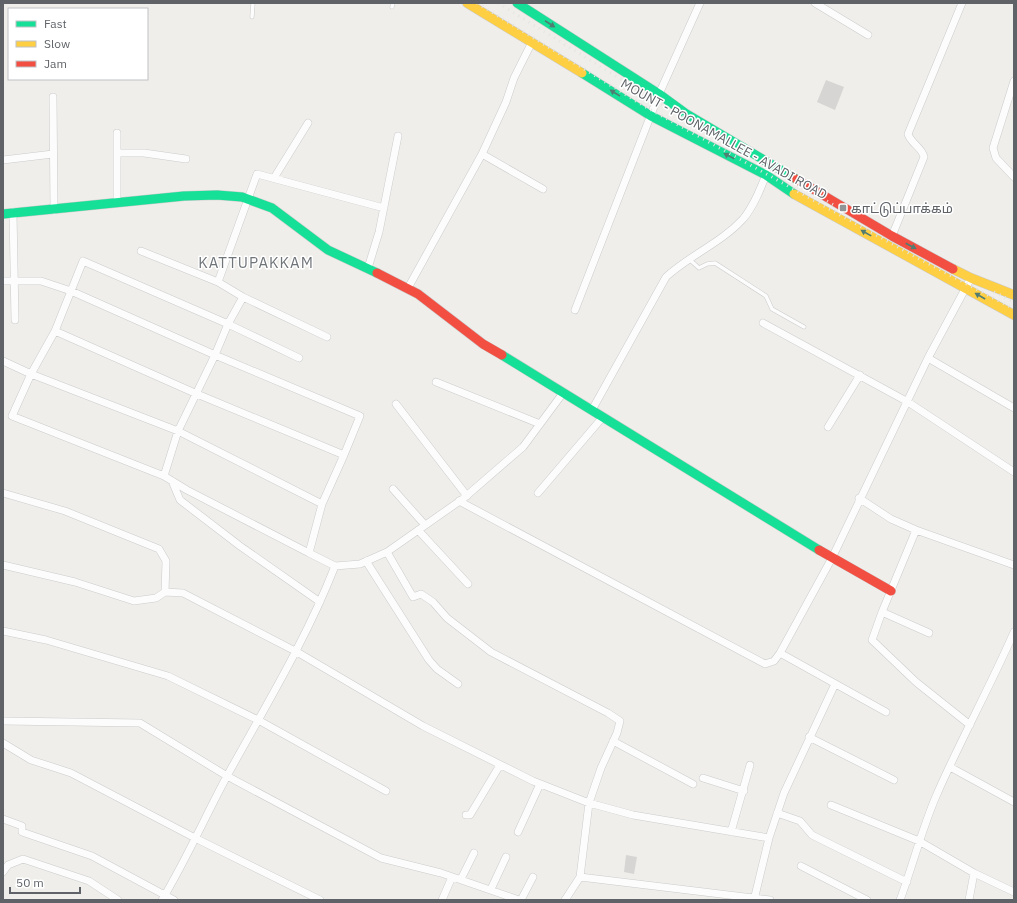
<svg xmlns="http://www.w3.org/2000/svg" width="1017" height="903" font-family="'IBM Plex Sans','Noto Sans Tamil',sans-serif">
<rect width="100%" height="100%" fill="#efeeea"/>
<path fill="#d6d5d3" d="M826 80 844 87 835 110 817 102Z
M626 855 637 857 634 874 624 872Z"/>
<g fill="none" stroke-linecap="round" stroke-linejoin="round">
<g stroke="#cbcccc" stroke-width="4.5">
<path id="lane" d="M392 7 393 3
M252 17 253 3
M689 259 699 268 707 264 715 263 766 296 772 309 804 327"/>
</g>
<g stroke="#cbcccc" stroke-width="8">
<path id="street" d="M815 3 868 35
M1014 81 993 148 996 158 1014 177
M53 97 54 210
M117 133V202
M117 153H144L186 159
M482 154 543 189
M3 160 53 154
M274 178 308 123
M13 212 15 320
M892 236 924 157C922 147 911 144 908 134L962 3
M141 251 218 282 243 297 327 337
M368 268 379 232 398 136
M3 281H41L71 291 215 355 360 416 344 455 322 504
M218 282 257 174 384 208
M408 288 482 154 506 102 514 78 532 42
M575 310 659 94 700 3
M763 323 908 402 1014 472
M55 331 197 394 344 455
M299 358 228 324 83 261 55 331 31 374 12 416 164 476 187 490 309 553
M928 358 1014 408
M3 361 31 374 178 431 322 504 309 553 335 566
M436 382 540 424
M396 404 467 496
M592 410 666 277C690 255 721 243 743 219 754 206 761 188 767 172
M828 427 860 375
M164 476 178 431 215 355 228 324 243 297
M172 481 180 500 240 546 320 602
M393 489 425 525
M3 493 65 511 159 549 166 561 165 592
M538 493 602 418
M859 498 891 519 916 530 1014 565
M459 501 765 664 774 661 780 653
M418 530 468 584
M916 530 882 612 929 633
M387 552 413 597 421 594 433 602 447 618 491 652 608 713 620 721 617 733 601 768 589 803 580 877 565 900
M366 561 429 660 437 669 458 684
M3 565 75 582 134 601 156 598 165 592 183 593 297 652 423 726 533 781 589 803 633 815 769 838
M882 612 872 640 916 682 970 725
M3 631 46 640 168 676 260 721 386 791
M886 712 780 653 832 558 928 358 971 278
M3 721 140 723 227 776 381 858 441 873 519 900
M809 737 894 780
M613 741 693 784
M3 743 31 760 71 773 195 838 320 900
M950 767 1014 802
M703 778 744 791
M831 805 919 841 974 873 1014 892
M777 813 800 821 812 835 818 838 907 882
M466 815H470L500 765
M3 819 22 826V832L92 856 174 900
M518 832 540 784
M731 832 750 765
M801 866 867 900
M3 872 8 865 23 859 89 881 118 900
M580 877 770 900
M461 879 474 853
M491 889 506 857
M162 900C186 860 205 817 227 776 265 707 306 640 335 566L360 564 387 552 464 498 523 447 563 393
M442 900 452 877
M521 900 533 877
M754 900 769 838 784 793 835 684
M900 900C913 865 922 828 937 794 961 739 990 687 1014 632
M969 900 974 873"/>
</g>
<g stroke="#cacacb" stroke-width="10">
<path id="fast" d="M517 3 659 94 685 113 796 179
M582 73 651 116 766 175 794 194
M3 214 184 196 217 195 242 197 272 208 328 250 377 273
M502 355 819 550"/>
</g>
<g stroke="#cacacb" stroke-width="10">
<path id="slow" d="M467 3 582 73
M794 194 1014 315
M953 269 971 278 1014 295"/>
</g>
<g stroke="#cacacb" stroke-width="10">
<path id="jam" d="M796 179 892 236 953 269
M377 273 418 294 483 344 502 355
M819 550 891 591"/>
</g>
<use href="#lane" stroke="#fdfcfc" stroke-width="3.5"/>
<use href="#street" stroke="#fdfcfc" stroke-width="7"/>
<use href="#fast" stroke="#16e098" stroke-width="9"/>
<use href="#slow" stroke="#ffcf43" stroke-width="9"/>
<use href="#jam" stroke="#f24e42" stroke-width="9"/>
<path stroke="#e4e4e4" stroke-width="3" stroke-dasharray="1 5" stroke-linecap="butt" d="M477 3 644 106 914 256 1014 309
M498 3 648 96 837 207
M994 292 1014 302"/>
</g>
<defs><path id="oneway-solid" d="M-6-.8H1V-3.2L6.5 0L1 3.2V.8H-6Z"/></defs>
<g fill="#507c72">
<use href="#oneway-solid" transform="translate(550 24) rotate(33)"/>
<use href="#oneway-solid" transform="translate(615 93) rotate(-148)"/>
<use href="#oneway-solid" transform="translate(729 156) rotate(-153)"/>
<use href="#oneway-solid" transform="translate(866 233) rotate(-151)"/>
<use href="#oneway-solid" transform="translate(911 246) rotate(28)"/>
<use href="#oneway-solid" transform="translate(980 296) rotate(-150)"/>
</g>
<rect fill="#919496" stroke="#fff" stroke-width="1.5" x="839" y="204" width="8" height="8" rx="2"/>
<g text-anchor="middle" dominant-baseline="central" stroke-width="3" stroke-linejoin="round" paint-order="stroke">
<g font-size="13" fill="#5f6368" stroke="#fff">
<text transform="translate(724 139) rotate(29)">MOUNT - POONAMALLEE - AVADI ROAD</text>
</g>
<g font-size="13" fill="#5f6368" stroke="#fff" text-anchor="start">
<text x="851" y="208">காட்டுப்பாக்கம்</text>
</g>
<g font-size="15" letter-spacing="1" fill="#70757a" stroke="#fff">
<text x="256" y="262">KATTUPAKKAM</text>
</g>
</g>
<rect width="1017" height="903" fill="none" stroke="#5f6368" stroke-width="8"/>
<rect x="8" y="8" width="140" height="72" fill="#ffffff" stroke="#bfc1c3"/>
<rect x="16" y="21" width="20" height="6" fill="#16e098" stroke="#bfc1c3"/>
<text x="44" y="28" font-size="12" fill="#5f6368">Fast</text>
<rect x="16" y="41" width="20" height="6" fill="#ffcf43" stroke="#bfc1c3"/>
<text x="44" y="48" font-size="12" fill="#5f6368">Slow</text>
<rect x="16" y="61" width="20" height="6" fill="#f24e42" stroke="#bfc1c3"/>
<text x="44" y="68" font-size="12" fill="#5f6368">Jam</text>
<path d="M10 887v6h70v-6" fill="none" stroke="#5f6368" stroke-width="2"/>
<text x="16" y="887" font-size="12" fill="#5f6368" stroke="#ffffff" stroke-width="3" paint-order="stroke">50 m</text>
</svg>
